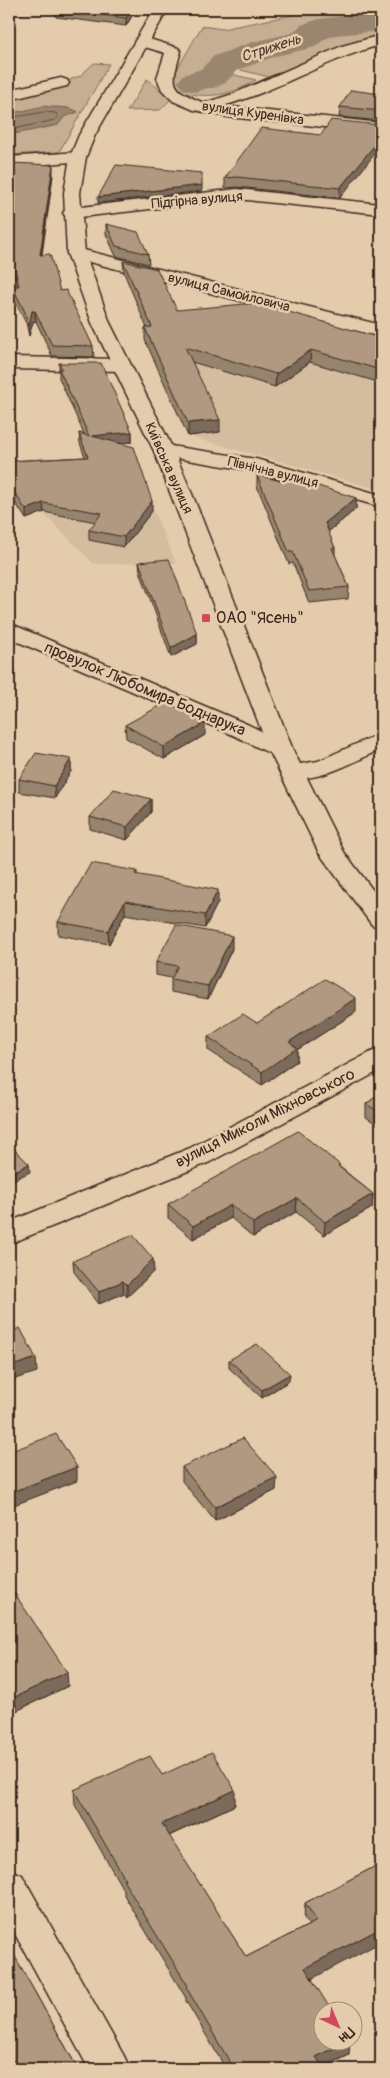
<svg xmlns="http://www.w3.org/2000/svg" width="390" height="2078" font-family="Pangolin,sans-serif">
<rect width="100%" height="100%" fill="#e4cbac"/>
<filter id="ink" filterUnits="userSpaceOnUse"><feTurbulence type="fractalNoise" baseFrequency=".02" numOctaves="2"/><feDisplacementMap in="SourceGraphic" scale="10" xChannelSelector="R" yChannelSelector="G"/><feConvolveMatrix kernelMatrix="1 2 1 2 8 2 1 2 1" color-interpolation-filters="sRGB"/></filter>
<g filter="url(#ink)">
<path fill="#d4bc9f" d="M145 340 381 344V490L188 436Z
M145 490 176 563 94 564 34 504Z"/>
<path fill="#c5ae92" stroke="#806c58" d="M381 9V36L319 56 269 77 217 64 222 66 209 74 196 72 187 76C196 85 208 91 220 85V81L215 78 226 73 256 80C229 97 209 98 177 92L170 82 202 26 222 29 313 11Z
M94 63 109 64 59 152 9 155V135L58 125 64 117 78 112C62 102 27 110 9 114V95L61 83 80 76Z
M147 79 171 99 160 110 127 111Z"/>
<path fill="#9a866e" stroke="#74614e" d="M44 106C58 109 66 105 78 112L64 117 58 125 9 135V114Z"/>
<g fill="none" stroke-linecap="round" stroke-linejoin="round">
<path stroke="#614f3e" stroke-width="1" d="M9 118 44 112 56 113 58 116 55 120 9 130"/>
<path fill="#9a866e" fill-rule="evenodd" d="M381 11V31L335 35 325 39 315 47 276 56 238 70 225 83 195 92 183 89 178 82 183 75 201 69 214 56 253 42 292 33 301 25 319 19Z"/>
<g stroke="#3b2a1e" stroke-width="3">
<path id="minor" d="M381 35V45C326 59 278 91 223 106L381 123V133L228 117 194 110 173 101 162 90 157 78 165 53 138 45 135 42 138 39 143 37 178 48 181 51C171 86 169 88 204 103L233 94 342 46Z
M61 78 67 80 69 83 67 86 9 100V90Z
M237 189 381 204V214L237 199 72 218 66 217 63 213 66 209 72 208Z
M76 248 381 325V337L70 257 67 253 70 249Z
M9 357 121 359 128 361 131 365 128 369 121 371 9 369Z
M164 445 256 459 381 495V507L254 471 157 455 154 451 157 447Z
M9 623 249 725 289 745 293 750 289 755 281 757 273 755 233 735 9 638Z
M381 733V749C353 762 315 785 283 777L280 772 283 767 318 761Z
M381 1049V1070L210 1162 9 1244V1222L190 1148 371 1052Z
M9 1870 22 1875 124 2056 130 2069H89L9 1923Z"/>
</g>
<g stroke="#3b2a1e" stroke-width="3">
<path id="tertiary" d="M78 152 84 153 86 157 84 161 9 167V157Z"/>
</g>
<g stroke="#3b2a1e" stroke-width="3">
<path id="secondary" d="M154 9H168L95 135 86 157 80 193 85 253 110 323 174 451 195 501 293 750 344 852 381 901V927L372 925 319 853 269 750 154 451 92 323 67 253 64 193 70 157 79 135Z"/>
</g>
<use href="#minor" fill="#e4cbac" fill-rule="evenodd"/>
<use href="#tertiary" fill="#e4cbac" fill-rule="evenodd"/>
<use href="#secondary" fill="#e4cbac" fill-rule="evenodd"/>
</g>
<path fill="#97846e" stroke="#3b2a1e" d="M55 9H136L126 26 56 17Z
M381 94V121L339 117 340 107Z
M381 125 340 198 237 187 225 188V178L321 135Z
M53 175 42 255 60 291 93 346 94 357 52 356 36 321 33 322 29 336 26 323 12 296V286H17L9 253V177Z
M106 224 148 254 149 264 116 256 106 234Z
M123 261 177 310 381 338V383L310 362 275 387 192 362 220 432 188 436 145 340V328H147L124 273Z
M59 363 132 432V442L119 443 152 511 124 547 89 540V530L96 522 44 512 26 519 9 493V461L85 457 80 443 79 433 84 434 59 378Z
M257 475 356 498V509L328 532 335 548V555L349 587 348 599 309 603 293 563 289 564 257 486Z
M139 562 197 634V644L171 657 140 571Z
M125 725 205 735 164 759 126 738Z
M71 759V771L55 798 19 792V779Z
M151 799V812L127 840 90 829V817Z
M137 871V875L218 902 205 928 125 914 109 944 58 935V922Z
M232 949 208 999 171 992V978L156 975V962Z
M356 1012 297 1050V1061L262 1085 208 1050V1037L257 1023Z
M381 1093V1127L366 1117V1104Z
M340 1167 373 1194 372 1208 324 1235 296 1212 253 1237 231 1218 193 1239 168 1218V1204Z
M73 1261 154 1271 127 1297 124 1293 99 1304 74 1272Z
M229 1360 289 1381 262 1398 229 1368Z
M182 1467 276 1490 215 1521 182 1481Z
M9 1585 68 1686 16 1711 9 1700Z
M162 1775 235 1805 169 1836 246 1957 309 1925 304 1918 305 1903 374 1867 312 1979 349 2055 323 2068 324 2069H226L186 2001V1998L124 1895V1891L75 1805 74 1790Z
M9 1946 78 2069H12L9 2064Z"/>
<path fill="#7b6b5a" stroke="#3b2a1e" d="M132 9H136L126 26V18Z
M381 137V146L340 198V188Z
M53 165V175L40 265V255Z
M202 185V191L98 203V197Z
M32 311H35L36 321 33 322 29 336V326Z
M311 350 310 362 275 387 276 374Z
M220 420V432L188 436V423Z
M132 432V442L92 446V436Z
M356 498V509L324 535 325 523Z
M152 501V511L124 547V537Z
M43 503 44 512 26 519V510Z
M197 634V644L171 657V648Z
M205 723V735L164 759V747Z
M71 759V771L55 798 54 786Z
M151 799V812L127 840V827Z
M218 890V902L205 928V915Z
M125 901V914L109 944 108 931Z
M232 936V949L208 999V986Z
M356 998V1012L297 1050V1061L262 1085V1072L289 1042Z
M29 1164 30 1172 9 1182V1174Z
M373 1194 372 1208 324 1235 325 1222Z
M297 1198 296 1212 253 1237V1223Z
M231 1205V1218L193 1239V1226Z
M153 1259 154 1271 127 1297V1285Z
M123 1281 124 1293 99 1304V1292Z
M36 1358 37 1372 9 1381V1367Z
M290 1374 289 1381 262 1398V1390Z
M77 1467V1481L9 1507V1493Z
M277 1477 276 1490 215 1521V1507Z
M67 1672 68 1686 16 1711 15 1697Z
M235 1790V1805L162 1839V1824Z
M381 1928V1942L304 1983 305 1968Z
M349 2040H350L349 2055 320 2069 316 2057Z"/>
<path fill="#b09980" stroke="#3b2a1e" d="M55 9H132L126 18Z
M351 90 381 94V111L340 107Z
M331 120 381 125V137L340 188 237 177 225 178 261 128 321 135Z
M12 163 53 165 40 255 50 254 60 291 66 290 93 346 52 345 35 311H32L29 326 25 312 12 286H19L9 245V177Z
M116 165 202 173V185L98 197Z
M106 224 138 232 148 254 116 246Z
M123 261 157 269 177 310 257 303 381 338V370L311 350 276 374 185 347 220 420 188 423 145 328 152 327Z
M59 363H101L132 432 92 436 134 447 152 501 124 537 89 530 102 513 43 503 26 510 9 484V461L88 457 79 433 89 436 59 369H62Z
M257 475 285 482 290 477 356 498 325 523 335 548H332L349 587 309 591 293 552H289Z
M169 559 197 634 171 648 139 562Z
M167 702 205 723 164 747 125 725Z
M36 753 71 759 54 786 19 779Z
M114 789 151 799 127 827 90 817Z
M91 863 137 871 135 874 218 890 205 915 125 901 108 931 58 922Z
M176 925 232 936 208 986 171 979 178 966 156 962Z
M325 979 356 998 289 1042 297 1048 262 1072 208 1037 243 1014 257 1023Z
M381 1093V1113L366 1104Z
M298 1131 340 1165 338 1166 373 1194 325 1222 297 1198 253 1223 231 1205 193 1226 168 1204Z
M9 1144 29 1164 9 1174Z
M133 1235 153 1259 127 1285 123 1281 99 1292 73 1261Z
M20 1328 36 1358 9 1367V1332Z
M257 1344 290 1374 262 1390 229 1360Z
M56 1434 77 1467 9 1493V1452Z
M243 1438 277 1477 215 1507 182 1467Z
M9 1585 67 1672 15 1697 9 1688Z
M212 1752 235 1790 162 1824 246 1957 317 1921 305 1903 374 1867 381 1878V1928L305 1968 331 2010H322V2040H349L316 2057 324 2069H234L186 1987 188 1986 123 1880 125 1879 74 1790 150 1756 162 1775Z
M9 1946 78 2069H17L9 2053Z"/>
</g>
<rect fill="#d1495b" stroke="#e4cbac" stroke-width="2" x="201" y="613" width="10" height="10" rx="2.5"/>
<g text-anchor="middle" dominant-baseline="central" stroke-width="5" stroke-linejoin="round" paint-order="stroke">
<g font-size="14" fill="#3b2a1e" stroke="#e4cbac">
<text transform="translate(253 113) rotate(8)">вулиця Куренівка</text>
<text transform="translate(197 200) rotate(-5)">Підгірна вулиця</text>
<text transform="translate(229 292) rotate(14)">вулиця Самойловича</text>
<text transform="translate(169 468) rotate(66)">Київська вулиця</text>
<text transform="translate(273 472) rotate(14)">Північна вулиця</text>
</g>
<g font-size="15" font-style="italic" fill="#4e3c2e" stroke="#e4cbac">
<text transform="translate(271 48) rotate(-18)">Стрижень</text>
</g>
<g font-size="16" fill="#3b2a1e" stroke="#e4cbac" text-anchor="start">
<text x="216" y="618">ОАО "Ясень"</text>
</g>
<g font-size="16" fill="#3b2a1e" stroke="#e4cbac">
<text transform="translate(145 689) rotate(23)">провулок Любомира Боднарука</text>
<text transform="translate(265 1118) rotate(-27)">вулиця Миколи Міхновського</text>
</g>
</g>
<rect width="390" height="2078" fill="none" stroke="#e4cbac" stroke-width="30"/>
<rect x="15" y="15" width="360" height="2048" fill="none" stroke="#3b2a1e" stroke-width="2" filter="url(#ink)"/>
<g transform="translate(338 2026) rotate(136)"><circle r="24" fill="#e4cbac" stroke="#a08b73"/>
<path d="M0-4L9 19L0 12L-9 19Z" fill="#d1495b"/>
<text y="-8" font-size="14" font-weight="bold" text-anchor="middle" fill="#3b2a1e">Пн</text>
</g>
</svg>
